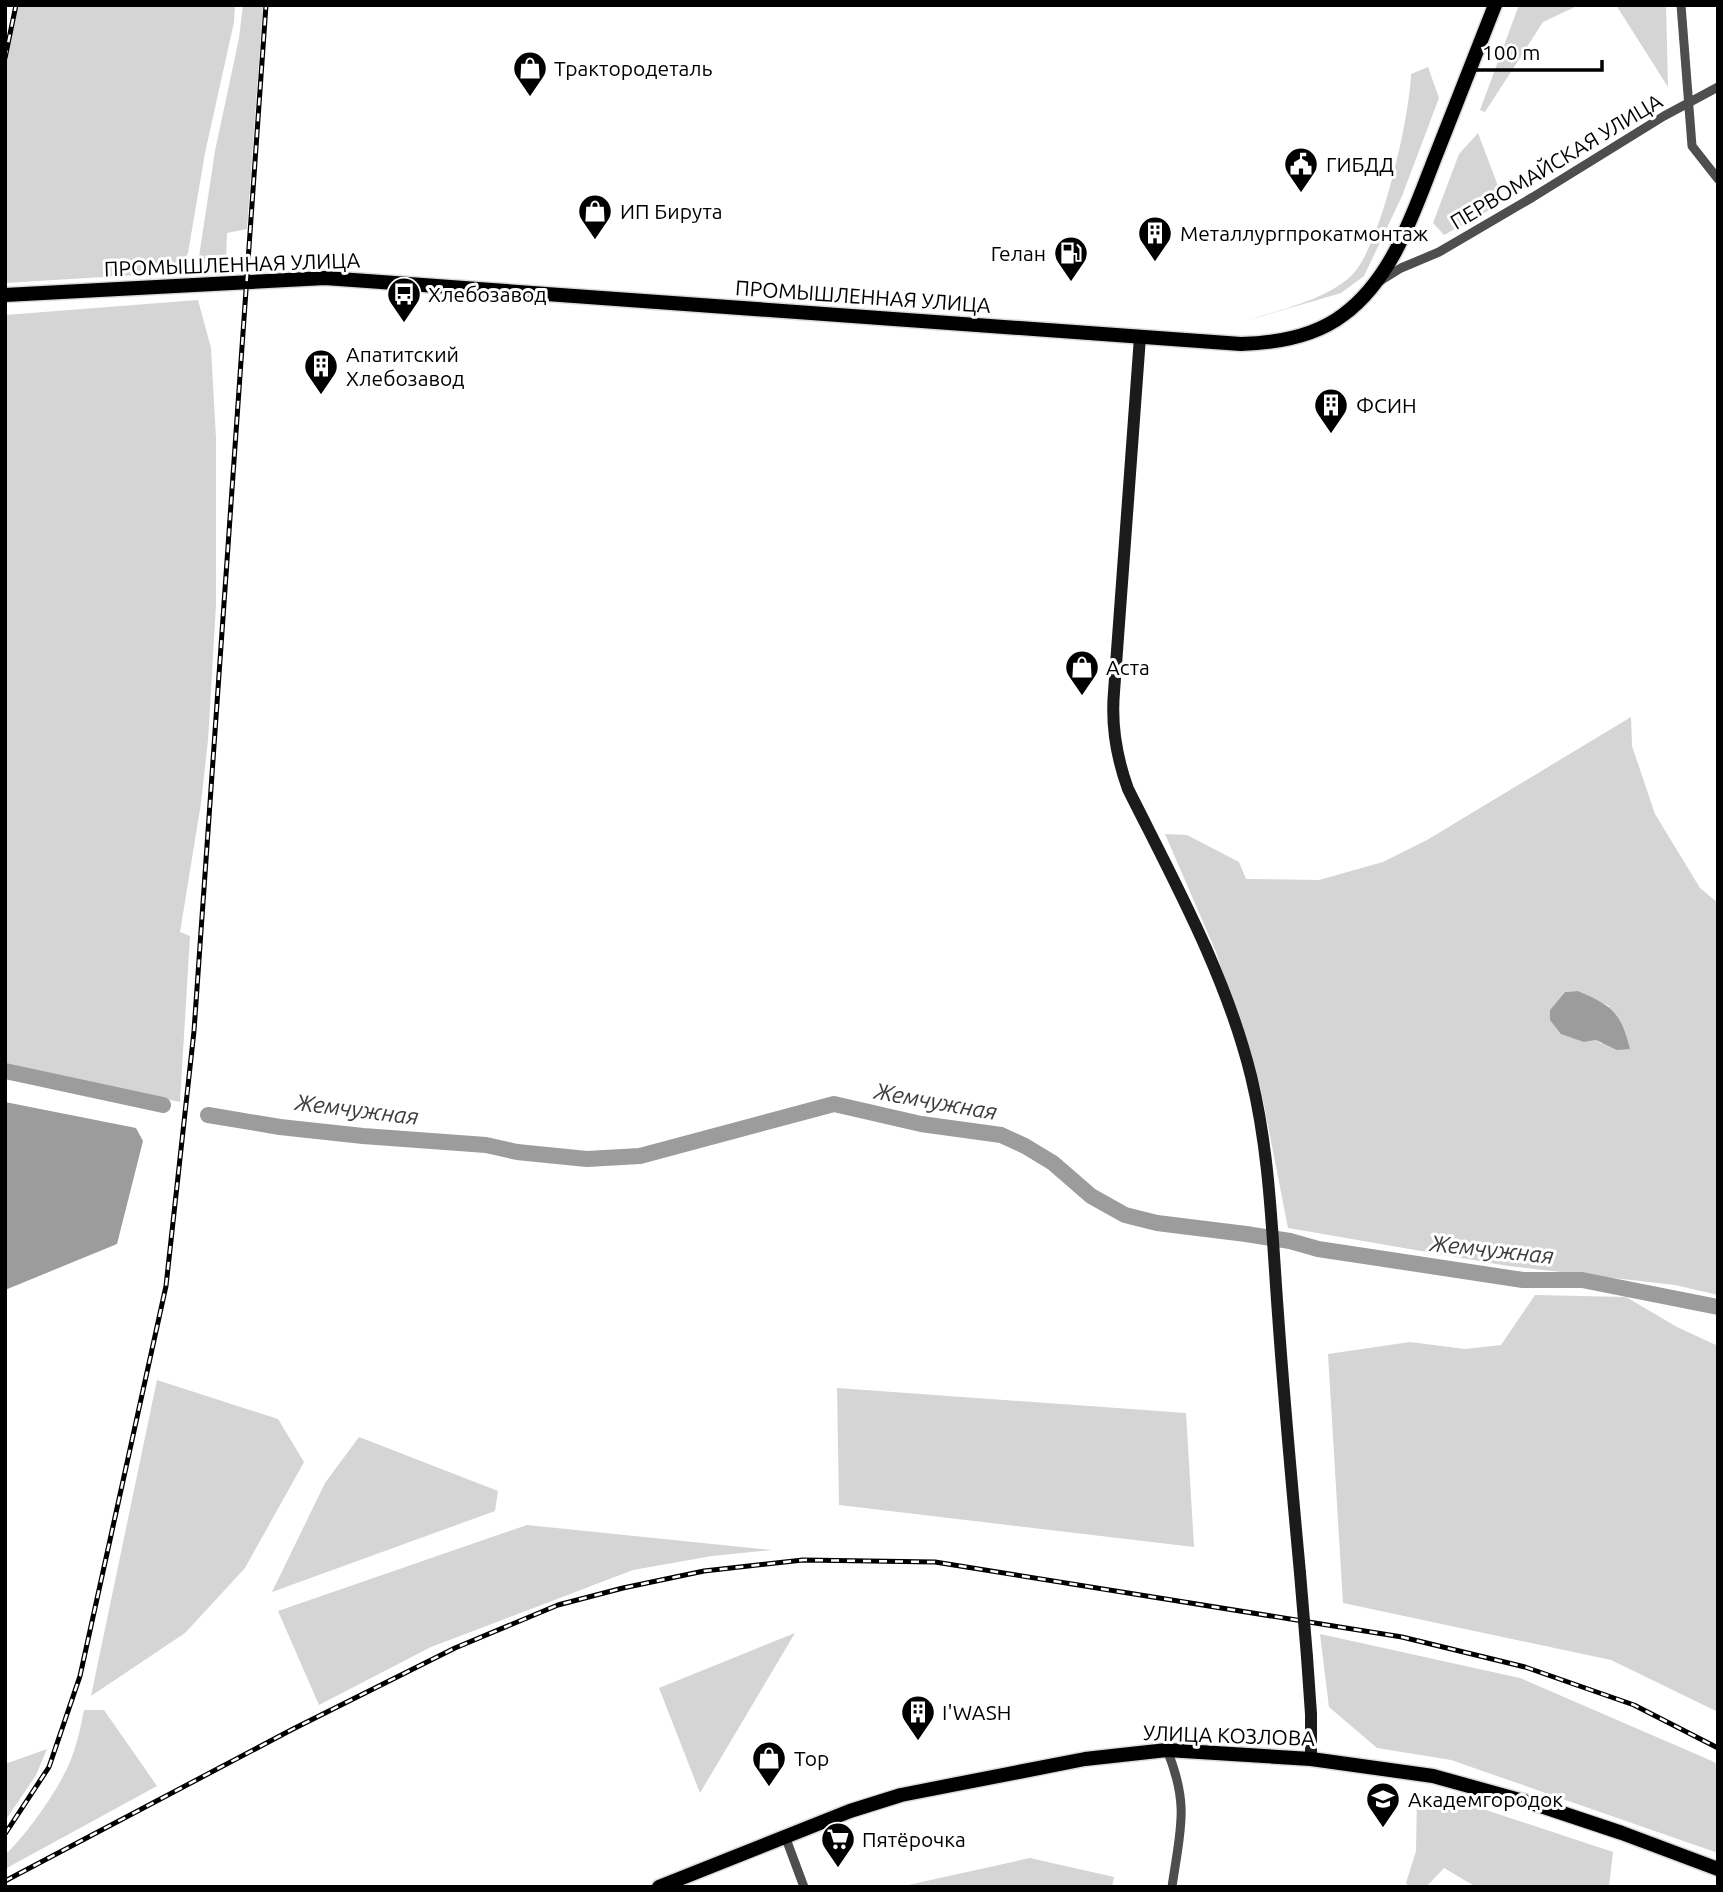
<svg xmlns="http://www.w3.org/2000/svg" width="1723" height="1892" font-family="Ubuntu,sans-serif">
<rect width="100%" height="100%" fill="#fff"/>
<path fill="#d5d5d5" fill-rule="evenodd" d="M18 5H235L234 22 205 153 188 253 179 270 153 274 5 283V66Z
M243 5H263L247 229 227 233 226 259 198 263 215 151 239 38Z
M1519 5H1579L1543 22 1485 112 1480 110Z
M1617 5H1666L1668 87 1616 5Z
M1428 67 1439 98 1402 196 1364 276 1341 293 1249 320C1282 309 1325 300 1351 276 1381 248 1410 115 1411 74Z
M1478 133 1504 202 1444 235 1433 223 1459 154Z
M198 300 211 348 216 438V605L208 740 201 803 180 932 190 936 180 1102 5 1064V315Z
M1631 717 1632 746 1655 814 1700 888 1718 903V1295L1675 1285 1508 1266 1288 1228 1261 1090 1216 952 1165 834 1187 835 1239 862 1246 879 1319 880 1383 862 1427 840ZM1578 991 1609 1006 1602 1044 1596 1040 1584 1042 1550 1010 1565 992Z
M1535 1295 1626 1297 1677 1327 1718 1346V1712L1611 1660 1343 1603 1328 1354 1410 1342 1465 1349 1501 1345Z
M157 1380 278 1419 304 1462 245 1568 185 1633 91 1696Z
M837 1388 1186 1413 1194 1547 839 1505Z
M359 1437 498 1491 495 1511 272 1592 325 1483Z
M527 1525 772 1550 712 1556 633 1570 431 1647 319 1705 278 1611Z
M795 1633 700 1793 659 1688Z
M1320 1634 1520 1678 1712 1761 1718 1765V1853L1451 1760 1377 1748 1329 1707Z
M84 1710H104L157 1786 5 1869V1855C29 1832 63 1784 73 1754 78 1740 81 1725 84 1710Z
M47 1749 36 1775 5 1821V1764Z
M1417 1794 1474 1806 1613 1852 1609 1887H1476L1444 1868 1426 1887H1409L1406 1883 1416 1851Z
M1030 1858 1114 1877 1112 1887H899Z"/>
<path fill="#9c9c9c" d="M1578 991C1611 1005 1621 1012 1630 1049L1617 1050 1596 1040 1584 1042 1561 1034 1550 1020V1010L1565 992Z
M5 1102 136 1128 143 1141 117 1244 5 1290Z"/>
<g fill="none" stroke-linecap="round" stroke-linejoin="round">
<path stroke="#9c9c9c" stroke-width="16" d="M5 1071 163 1105
M208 1115 280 1127 363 1136 486 1145 517 1152 587 1159 640 1156 834 1104 921 1124 1001 1135 1025 1146 1053 1163 1091 1196 1125 1215 1157 1223 1246 1234 1290 1241 1318 1249 1523 1280H1582L1718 1307"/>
<g stroke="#dbdbdb" stroke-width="17">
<path id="primary" d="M5 295 325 278 1241 344C1277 343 1314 337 1343 315 1395 277 1415 207 1438 150 1457 102 1476 54 1495 5
M659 1887 850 1811 901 1795 1085 1759 1167 1750 1311 1759 1433 1776 1538 1805 1622 1833 1718 1869"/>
</g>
<path stroke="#4e4e4e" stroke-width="9" d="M1681 5 1692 146 1718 179
M1380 281 1401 268 1439 252 1533 197 1664 116 1718 87
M1167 1750C1190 1806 1180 1830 1172 1887
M785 1836 804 1887"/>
<path stroke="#1b1b1b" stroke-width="12" d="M1140 337 1114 692C1111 726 1116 756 1128 789 1174 881 1226 975 1251 1076 1270 1153 1272 1235 1278 1314 1284 1400 1292 1487 1300 1573
M1307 1657 1311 1714V1759"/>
<use href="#primary" stroke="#000" stroke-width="14"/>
<g stroke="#000" stroke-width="5">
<path id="rail" d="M5 58 16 5
M5 1834 49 1767 80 1676 166 1286 194 1031 266 5
M5 1881 293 1729 455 1648 558 1605 623 1588 704 1571 803 1560 935 1562 1402 1637 1525 1667 1634 1705 1718 1748"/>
</g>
<use href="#rail" stroke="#fff" stroke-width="2.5" stroke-dasharray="8" stroke-linecap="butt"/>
<path stroke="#1b1b1b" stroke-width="12" d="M1300 1573 1307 1657"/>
</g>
<defs>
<g id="shop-pin" transform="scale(1.75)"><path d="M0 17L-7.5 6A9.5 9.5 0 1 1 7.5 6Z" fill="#000" stroke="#fff"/><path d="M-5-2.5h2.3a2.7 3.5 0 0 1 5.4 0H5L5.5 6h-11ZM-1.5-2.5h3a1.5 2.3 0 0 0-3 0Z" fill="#fff"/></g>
<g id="civic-pin" transform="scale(1.75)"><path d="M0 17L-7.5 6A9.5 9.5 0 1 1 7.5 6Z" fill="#000" stroke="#fff"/><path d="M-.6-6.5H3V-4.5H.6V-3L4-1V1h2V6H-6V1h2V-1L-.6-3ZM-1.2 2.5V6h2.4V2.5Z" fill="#fff"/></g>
<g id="building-pin" transform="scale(1.75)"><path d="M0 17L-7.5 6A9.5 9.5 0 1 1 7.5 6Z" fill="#000" stroke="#fff"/><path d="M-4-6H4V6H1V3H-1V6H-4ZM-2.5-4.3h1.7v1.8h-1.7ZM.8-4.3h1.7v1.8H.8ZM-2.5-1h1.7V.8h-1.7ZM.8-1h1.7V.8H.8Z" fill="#fff"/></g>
<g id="fuel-pin" transform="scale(1.75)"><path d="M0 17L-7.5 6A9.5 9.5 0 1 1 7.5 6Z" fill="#000" stroke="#fff"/><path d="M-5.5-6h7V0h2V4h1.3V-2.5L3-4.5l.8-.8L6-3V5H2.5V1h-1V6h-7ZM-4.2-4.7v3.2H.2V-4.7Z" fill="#fff"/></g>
<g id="bus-pin" transform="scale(1.75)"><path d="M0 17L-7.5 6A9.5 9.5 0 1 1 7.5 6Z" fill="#000" stroke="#fff"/><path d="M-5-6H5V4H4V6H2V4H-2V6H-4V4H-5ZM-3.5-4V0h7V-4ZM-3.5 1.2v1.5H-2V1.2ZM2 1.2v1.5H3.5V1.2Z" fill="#fff"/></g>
<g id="university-pin" transform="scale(1.75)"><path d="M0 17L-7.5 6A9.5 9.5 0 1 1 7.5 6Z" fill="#000" stroke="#fff"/><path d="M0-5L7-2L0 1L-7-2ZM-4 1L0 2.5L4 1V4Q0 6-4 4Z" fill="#fff"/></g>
<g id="supermarket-pin" transform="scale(1.75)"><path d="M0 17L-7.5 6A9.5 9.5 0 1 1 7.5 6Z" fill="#000" stroke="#fff"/><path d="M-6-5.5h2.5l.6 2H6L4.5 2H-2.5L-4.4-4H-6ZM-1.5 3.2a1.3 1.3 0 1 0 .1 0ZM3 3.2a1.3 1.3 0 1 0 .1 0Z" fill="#fff"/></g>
</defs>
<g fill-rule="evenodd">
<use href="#shop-pin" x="530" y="68"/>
<use href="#civic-pin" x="1301" y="164"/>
<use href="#shop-pin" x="595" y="211"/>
<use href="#building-pin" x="1155" y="233"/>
<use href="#fuel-pin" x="1071" y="253"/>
<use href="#bus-pin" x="404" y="294"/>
<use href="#building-pin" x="321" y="366"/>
<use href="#building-pin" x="1331" y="405"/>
<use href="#shop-pin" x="1082" y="667"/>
<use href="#building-pin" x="918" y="1712"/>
<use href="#shop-pin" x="769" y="1758"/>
<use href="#university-pin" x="1383" y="1799"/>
<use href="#supermarket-pin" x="838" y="1839"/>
</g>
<g text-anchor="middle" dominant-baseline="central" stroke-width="6" stroke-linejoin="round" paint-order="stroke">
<g font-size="21" fill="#000" stroke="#fff" text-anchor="start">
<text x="554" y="68">Трактородеталь</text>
<text x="1326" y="164">ГИБДД</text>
<text x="620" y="211">ИП Бирута</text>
<text x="1180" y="233">Металлургпрокатмонтаж</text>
<text x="1046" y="253" text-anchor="end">Гелан</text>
<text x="428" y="294">Хлебозавод</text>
<text x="346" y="354">Апатитский<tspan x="346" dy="24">Хлебозавод</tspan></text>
<text x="1356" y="405">ФСИН</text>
<text x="1106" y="667">Аста</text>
<text x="942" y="1712">I'WASH</text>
<text x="794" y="1758">Тор</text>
<text x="1408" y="1799">Академгородок</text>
<text x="862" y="1839">Пятёрочка</text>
</g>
<g font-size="21" fill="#000" stroke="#fff">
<text transform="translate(1556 161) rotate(-31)">ПЕРВОМАЙСКАЯ УЛИЦА</text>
<text transform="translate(232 264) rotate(-2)">ПРОМЫШЛЕННАЯ УЛИЦА</text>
<text transform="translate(863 296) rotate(4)">ПРОМЫШЛЕННАЯ УЛИЦА</text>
<text transform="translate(1229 1735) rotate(2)">УЛИЦА КОЗЛОВА</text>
</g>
<g font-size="23" font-style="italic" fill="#3d3d3d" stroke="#fff">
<text transform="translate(936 1101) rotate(10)">Жемчужная</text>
<text transform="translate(357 1109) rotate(7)">Жемчужная</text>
<text transform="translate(1492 1249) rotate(6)">Жемчужная</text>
</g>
</g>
<rect width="1723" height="1892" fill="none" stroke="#000000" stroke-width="14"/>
<path d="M1471 60v10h131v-10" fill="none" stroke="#000000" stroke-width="3.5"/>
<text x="1482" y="60" font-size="21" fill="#000000" stroke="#ffffff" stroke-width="5" paint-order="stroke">100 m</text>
</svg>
